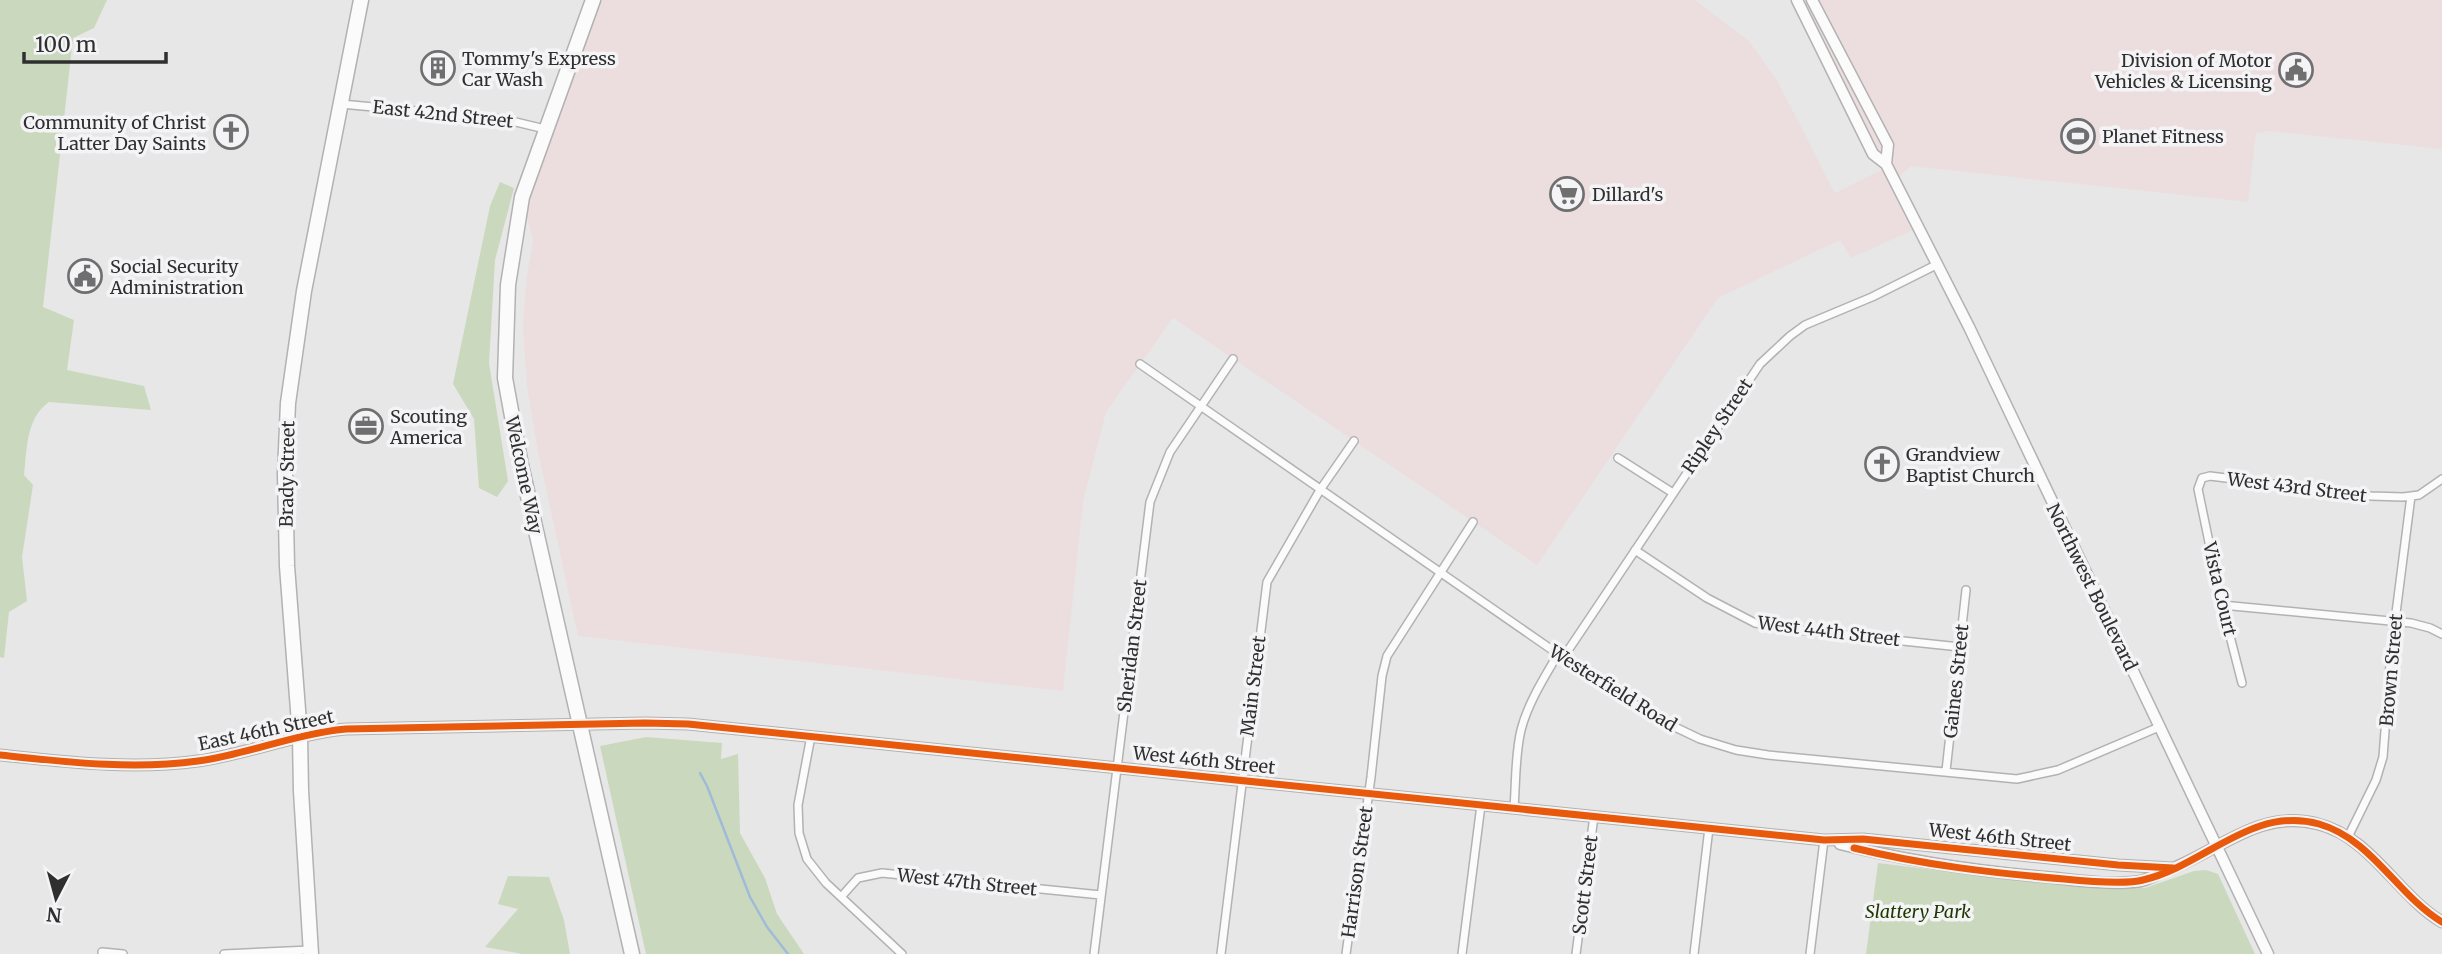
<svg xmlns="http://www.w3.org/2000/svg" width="2442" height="954" font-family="Merriweather,serif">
<rect width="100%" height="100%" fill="#e7e7e7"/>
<path fill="#ecdede" d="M593 0H1695L1748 40 1777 80 1835 193 1887 167 1801 0H2442V149L2270 131 2256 133 2248 202 1911 166 1894 181 1918 228 1851 258 1840 240 1718 298 1537 565 1173 318 1106 412 1083 502 1063 691 578 636 537 447 527 386 523 328 526 281 533 241 522 197Z"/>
<path fill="#cad9be" d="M0 0H107L94 28 73 38 43 307 74 320 67 370 144 386 151 410 49 402C26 418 27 449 24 475L33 485 22 557 27 601 9 612 4 658 0 657Z
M500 182 514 188 495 260 489 363 508 481 497 497 479 488 474 419 453 384 490 206Z
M646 737 722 743 721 759 738 754 740 833 765 878 777 914 804 954H646L600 746Z
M1878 863 2040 883 2145 888 2194 871 2206 870 2218 874 2255 954H1866Z
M508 876 549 877 564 920 570 954H522L485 947 518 909 498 904Z"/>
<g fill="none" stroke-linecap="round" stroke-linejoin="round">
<path stroke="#a0bbd8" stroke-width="2.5" d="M700 773 707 786 750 897 767 927 788 954"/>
<g stroke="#b2b2b2" stroke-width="10">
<path id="street" d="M341 104 503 119 545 129
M1140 364 1558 654 1654 717 1700 739 1736 750 1768 755 2017 779 2058 770 2159 727
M1618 458 1673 493
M1635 550 1707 598 1755 623 1789 629 1960 647
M2222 605 2411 623 2430 628 2442 634
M1563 658 1760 364 1790 336 1805 325 1872 297 1936 265
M2242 683 2222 605 2198 489 2202 478 2210 476 2371 496 2403 497 2419 495 2442 479
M811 736 798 805 799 833 807 859 826 883 902 954
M1946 771 1966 590
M1514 808C1516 782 1515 755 1521 730 1528 703 1544 678 1558 654
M2348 837 2376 780 2383 757 2391 652 2411 496
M841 897 858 878 882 873 1101 895
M102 952 123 954
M224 954 310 950
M1094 954 1150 502 1170 452 1233 359
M1221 954 1267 582 1320 490 1354 441
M1346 954 1371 777 1382 676 1387 656 1473 522
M1462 954 1481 805
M1576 954 1594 816
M1694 954 1709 828
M1810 954 1824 840"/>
</g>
<g stroke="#b2b2b2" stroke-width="13">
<path id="secondary" d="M1797 0 1873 154 1886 164 1969 327 2268 954
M1812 0 1888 145 1886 164
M0 755C67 762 132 770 198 761 248 754 294 734 346 729L645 723 688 724 1824 840 1863 839 2118 865 2173 868
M1840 844C1911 862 1983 872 2056 878 2081 881 2115 885 2141 881 2149 879 2158 874 2166 871 2218 852 2259 808 2318 824 2371 837 2397 895 2442 922"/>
</g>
<g stroke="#b2b2b2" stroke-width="17">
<path id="highway" d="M593 0 522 197 508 285 505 378 521 465 632 954
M311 954 301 791 300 736 287 566 285 473 288 403 304 291 361 0"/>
</g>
<use href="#street" stroke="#fbfbfb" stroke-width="7"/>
<use href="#secondary" stroke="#fbfbfb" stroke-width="10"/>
<use href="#highway" stroke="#fbfbfb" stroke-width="14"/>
<g stroke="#f4f4f6" stroke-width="11">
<path id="cycleway" d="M0 755C67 762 132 770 198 761 248 754 294 734 346 729L645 723 688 724 1824 840 1863 839 2118 865 2173 868
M1854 848C1923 865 1993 873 2064 879 2084 881 2124 885 2143 880 2204 866 2252 805 2319 824 2372 839 2397 895 2442 922"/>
</g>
<use href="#cycleway" stroke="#e8590c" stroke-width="7"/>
</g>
<defs>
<g id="building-ring" transform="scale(1.75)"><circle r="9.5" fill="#f4f4f6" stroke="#6f6f70" stroke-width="1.5"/><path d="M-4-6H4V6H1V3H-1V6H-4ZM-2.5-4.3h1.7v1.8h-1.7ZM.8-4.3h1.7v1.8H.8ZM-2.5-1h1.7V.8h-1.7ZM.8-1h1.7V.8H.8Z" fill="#6f6f70"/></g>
<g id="civic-ring" transform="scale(1.75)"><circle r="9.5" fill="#f4f4f6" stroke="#6f6f70" stroke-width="1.5"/><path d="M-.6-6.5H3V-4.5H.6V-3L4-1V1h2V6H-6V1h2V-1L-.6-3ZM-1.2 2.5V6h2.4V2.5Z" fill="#6f6f70"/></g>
<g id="church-ring" transform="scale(1.75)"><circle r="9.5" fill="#f4f4f6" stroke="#6f6f70" stroke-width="1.5"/><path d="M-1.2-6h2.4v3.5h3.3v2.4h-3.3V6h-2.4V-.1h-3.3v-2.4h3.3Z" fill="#6f6f70"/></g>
<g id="stadium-ring" transform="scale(1.75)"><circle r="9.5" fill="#f4f4f6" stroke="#6f6f70" stroke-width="1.5"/><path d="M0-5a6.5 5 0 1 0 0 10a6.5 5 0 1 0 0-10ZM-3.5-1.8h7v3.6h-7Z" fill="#6f6f70"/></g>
<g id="supermarket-ring" transform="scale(1.75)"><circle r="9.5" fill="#f4f4f6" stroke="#6f6f70" stroke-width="1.5"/><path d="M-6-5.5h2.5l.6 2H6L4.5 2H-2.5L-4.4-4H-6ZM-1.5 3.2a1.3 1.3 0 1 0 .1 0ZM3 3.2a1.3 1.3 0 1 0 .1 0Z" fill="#6f6f70"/></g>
<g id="office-ring" transform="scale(1.75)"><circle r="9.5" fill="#f4f4f6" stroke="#6f6f70" stroke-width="1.5"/><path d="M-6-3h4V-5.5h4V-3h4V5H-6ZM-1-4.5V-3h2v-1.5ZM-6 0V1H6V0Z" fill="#6f6f70"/></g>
</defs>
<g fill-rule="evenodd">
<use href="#building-ring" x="438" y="68"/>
<use href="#civic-ring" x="2296" y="70"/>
<use href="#church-ring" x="231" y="132"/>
<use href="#stadium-ring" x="2078" y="136"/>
<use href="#supermarket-ring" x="1567" y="194"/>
<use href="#civic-ring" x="85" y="276"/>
<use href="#office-ring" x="366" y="426"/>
<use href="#church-ring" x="1882" y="464"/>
</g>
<g text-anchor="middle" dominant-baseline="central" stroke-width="7" stroke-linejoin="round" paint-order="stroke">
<g font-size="18" fill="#2f2f30" stroke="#f4f4f6" text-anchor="start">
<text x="462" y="58">Tommy's Express<tspan x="462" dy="21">Car Wash</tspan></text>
<text x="2272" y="60" text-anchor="end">Division of Motor<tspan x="2272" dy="21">Vehicles &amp; Licensing</tspan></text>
<text x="206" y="122" text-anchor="end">Community of Christ<tspan x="206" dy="21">Latter Day Saints</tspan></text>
<text x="2102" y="136">Planet Fitness</text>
<text x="1592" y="194">Dillard's</text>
<text x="110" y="266">Social Security<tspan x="110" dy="21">Administration</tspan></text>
<text x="390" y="416">Scouting<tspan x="390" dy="21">America</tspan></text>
<text x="1906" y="454">Grandview<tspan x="1906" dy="21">Baptist Church</tspan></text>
</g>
<g font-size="18" fill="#2f2f30" stroke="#f4f4f6">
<text transform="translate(443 114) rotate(6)">East 42nd Street</text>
<text transform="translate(1717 426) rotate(-56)">Ripley Street</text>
<text transform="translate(287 474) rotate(-89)">Brady Street</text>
<text transform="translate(524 475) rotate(78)">Welcome Way</text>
<text transform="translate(2297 487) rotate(7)">West 43rd Street</text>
<text transform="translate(2092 587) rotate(64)">Northwest Boulevard</text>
<text transform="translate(2220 589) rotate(77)">Vista Court</text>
<text transform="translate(1829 631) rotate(7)">West 44th Street</text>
<text transform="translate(1132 646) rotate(-83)">Sheridan Street</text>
<text transform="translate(2391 670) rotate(-85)">Brown Street</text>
<text transform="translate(1956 681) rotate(-84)">Gaines Street</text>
<text transform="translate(1253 686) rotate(-83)">Main Street</text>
<text transform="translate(1613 688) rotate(32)">Westerfield Road</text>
<text transform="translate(266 730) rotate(-12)">East 46th Street</text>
<text transform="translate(1204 760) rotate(6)">West 46th Street</text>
<text transform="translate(2000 837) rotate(6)">West 46th Street</text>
<text transform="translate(1357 872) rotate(-82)">Harrison Street</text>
<text transform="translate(967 882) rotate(6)">West 47th Street</text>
<text transform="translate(1585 885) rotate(-83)">Scott Street</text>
</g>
<g font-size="18" font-style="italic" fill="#1f3701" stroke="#f4f4f6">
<text x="1918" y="911">Slattery Park</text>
</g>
</g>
<g transform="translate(56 898) rotate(186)" stroke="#f4f4f6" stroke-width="5" paint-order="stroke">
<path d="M0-5L12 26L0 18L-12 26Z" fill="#2f2f30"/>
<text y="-10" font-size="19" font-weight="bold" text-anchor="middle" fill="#2f2f30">N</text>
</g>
<path d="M24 52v10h142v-10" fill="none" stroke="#2f2f30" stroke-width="3.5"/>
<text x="35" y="52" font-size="21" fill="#2f2f30" stroke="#f4f4f6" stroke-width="5" paint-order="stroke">100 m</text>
</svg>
